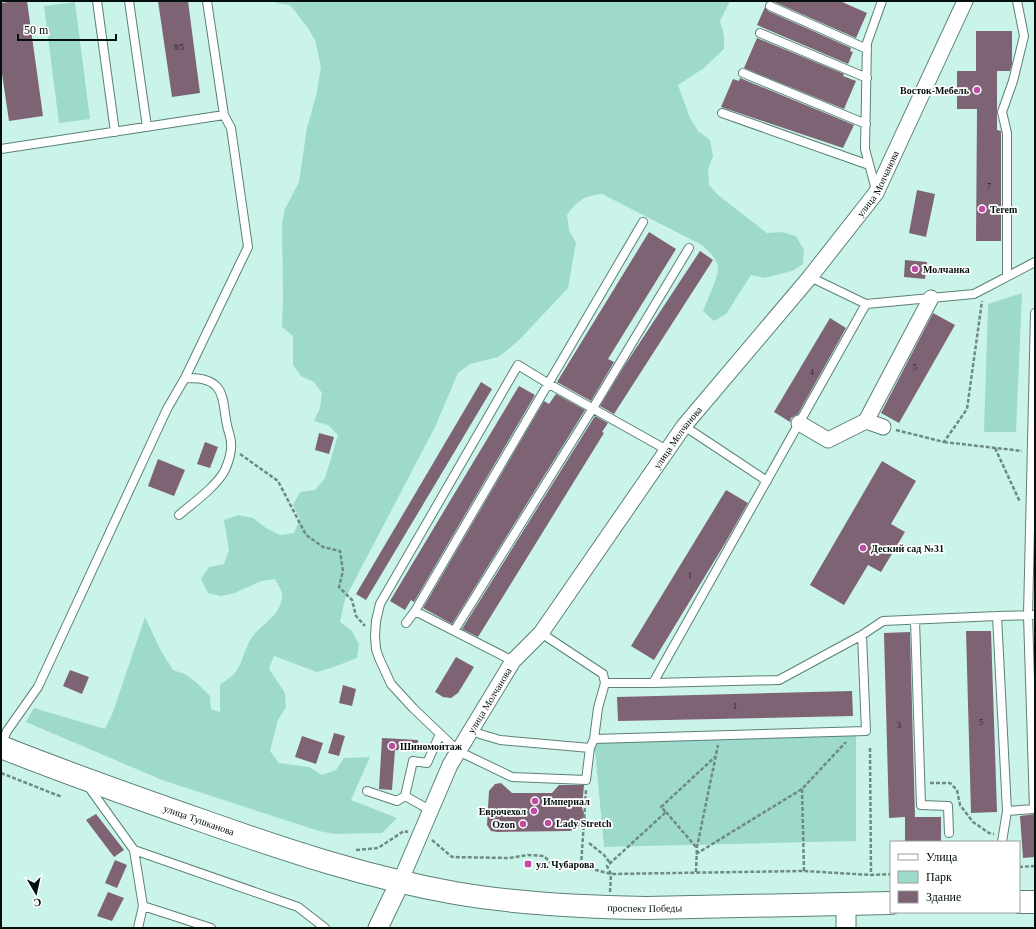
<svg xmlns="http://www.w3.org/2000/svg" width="1036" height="929" font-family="Georgia,serif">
<rect width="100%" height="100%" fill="#caf4e9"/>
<path fill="#9edacc" d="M274 1H730L720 21 724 35V49L704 68 678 85 690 118 698 131 710 140 713 156 708 170 709 185 718 195 767 233 782 232 796 236 804 250 803 264 792 271 765 278 751 275 726 314 714 321 703 311C707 301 718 277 718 269 718 259 708 251 702 245L602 194C584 196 578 200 567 215L569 230 576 243 568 288 522 337 510 348 498 357 470 364 458 373 435 427 345 599 340 622 352 631 359 644 357 658 331 668 317 672 274 656 269 669 285 693 286 707 278 720 270 751 279 763 309 767 322 775 336 770 344 758 370 757 351 800 397 818 382 833 334 834 319 831 162 780 26 722 34 708 105 729 113 712 145 617 161 651 173 670 185 674 197 683 210 696 211 709 220 712V685C223 682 230 678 232 676 241 668 244 651 250 640 260 624 284 615 282 593 281 589 277 583 275 579L261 581 235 593 221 596 208 593 201 579 209 567 224 564 229 550 224 520 238 515 253 518 266 528 280 535 294 533 300 519 293 505 300 492 315 490 325 478 338 435 328 425 314 421 320 408 322 393 314 382 301 376 293 365V336L282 327 283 297 282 223 285 209 299 182 307 128 316 96 321 67 315 40 308 28 290 5 276 3Z
M75 2 90 119 59 123 44 6Z
M1022 293 1016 432H984L988 304Z
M856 731V841L604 847 594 739Z"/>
<path fill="#7e6375" d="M16 1H27L43 116 9 121 1 67V3Z
M158 1H188L200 93 172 97Z
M772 1H840L867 13 856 38Z
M765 7 768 11 851 48 850 51 853 52 848 64 757 25Z
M976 31H1012V64L1010 71H997V130L1001 131V241H976L977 109H957V71H976Z
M757 38 844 74 843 76 856 81 844 109 744 68Z
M740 78 854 125 843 148 721 107 733 79 739 81Z
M917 190 935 194 926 237 909 233Z
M649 232 676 249 608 359 614 362 591 401 557 382Z
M700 251 713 260 614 414 600 406 623 368Z
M905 260 927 262 925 279 904 277Z
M933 313 955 325 899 423 881 413Z
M830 318 846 328 798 414 791 418 790 422 774 412Z
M481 382 492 389 366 600 356 594Z
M519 386 535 395 414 602 411 600 405 610 390 601Z
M556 394 585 410 452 624 423 608 544 401 549 404Z
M595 416 608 423 602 432 604 433 478 637 462 629Z
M319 433 334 437 329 454 315 450Z
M205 442 218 447 210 468 197 464Z
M158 459 185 470 174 496 148 486Z
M882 461 916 481 891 524 905 532 881 572 868 565 844 605 810 585Z
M726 490 748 503 724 545 654 660 631 646Z
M966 631H991L997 812 971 813Z
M910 632 915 817H941V842H905V817L889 818 884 633Z
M456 657 474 667 458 693 451 698 443 697 435 692Z
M70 670 89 677 82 694 63 686Z
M343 685 356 689 352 706 339 703Z
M852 691 853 716 618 721 617 697Z
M334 733 345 736 339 756 328 753Z
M302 736 323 743 316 764 295 757Z
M382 738 418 740 417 752 395 750 392 790 379 789Z
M501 783 512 793H552L559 785H584L582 808 586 819 576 829 570 831 497 832 491 831 487 825 489 791 495 784Z
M96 814 124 850 114 857 86 820Z
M1035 814V857L1023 858 1020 816Z
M115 860 127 865 117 888 105 883Z
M108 892 124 898 112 921 97 916Z"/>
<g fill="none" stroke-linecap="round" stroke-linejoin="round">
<g stroke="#5b8178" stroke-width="10">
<path id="service" d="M97 1 115 132
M129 1 147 127
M770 6 867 49
M760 33 867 78
M743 73 866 124
M722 113 869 165
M1 149 224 115 207 1
M876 190 865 149 867 43 882 1
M1007 276V133L1002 112 1013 81 1024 36 1017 1
M810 277 866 304 974 294 1035 262
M185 378 248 247 231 128 224 115
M684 426 767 481
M415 611 643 222
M997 616 1007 811
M915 620 921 805 948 806 949 833
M406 623 415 611 513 661
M454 631 593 408 689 248
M541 633 603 674 605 683H653L779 680 862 635 883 621 997 616 1035 615
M605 683 598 708 594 739 866 731 862 635
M653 683 866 304
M470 731 500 740 590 748
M594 739 590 748 586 780 512 777 458 751 413 708 391 684 379 658 376 649 375 636 376 621 380 604 518 365 549 384 667 450
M1 745 7 731 38 687 167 409 185 378C196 378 209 378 217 387 225 396 224 413 227 425 228 431 231 437 231 443 232 451 228 463 225 470 216 487 193 503 179 515
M88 786 134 850 298 907 325 928
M367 791 397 801 405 796
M430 810 405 796 413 761 427 763 440 734
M1002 842 1007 811 1034 809 1028 615 1035 313
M134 850 143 906 138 928
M143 906 211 928"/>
</g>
<g stroke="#5b8178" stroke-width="17">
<g id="minor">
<path d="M866 421 931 298"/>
<path d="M799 423 828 440 866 421 883 427"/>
<path id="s1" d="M400 882 450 765 513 661 541 633 684 426 810 277 876 193 965 1"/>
</g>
</g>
<g stroke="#5b8178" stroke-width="21">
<path id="tertiary" d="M846 904V928
M378 928 400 882"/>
</g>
<g stroke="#5b8178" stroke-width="24">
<g id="primary">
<path id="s2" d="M1 747C69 774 137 798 206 822 288 851 370 878 455 893 518 904 582 907 646 908L891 903"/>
<path d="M1019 902H1035"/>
</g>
</g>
<path stroke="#6e8a83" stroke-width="2.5" stroke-dasharray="4 2" stroke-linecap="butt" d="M896 430 944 442 967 409 982 301
M944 442 1022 451
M995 448 1020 502
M240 454 278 481 306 535 323 547 340 551 343 571 339 587 352 600 356 616 365 626
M870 748 871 875
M1 773 62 797
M930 783H950L957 790 960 805 973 822 989 833 994 834
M802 789 804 871
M666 812 696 847
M432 840 452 857 509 858 528 855 544 856 554 866H581L611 874 804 871 871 875 891 874
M589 843 604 855 610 863
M356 850 378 848 404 831 408 832
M696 854 802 789 846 742
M581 866 586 790
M1019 867 1035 866
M696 872 697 847 718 745
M610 892 611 874 607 866 666 812 661 807 716 756"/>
<use href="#service" stroke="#fff" stroke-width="8"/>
<use href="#minor" stroke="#fff" stroke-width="15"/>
<use href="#tertiary" stroke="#fff" stroke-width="19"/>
<use href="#primary" stroke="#fff" stroke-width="22"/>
</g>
<g fill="#bf4ba4" stroke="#fff" stroke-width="1.5">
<circle cx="977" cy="90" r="4"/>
<circle cx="982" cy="209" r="4"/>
<circle cx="915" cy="269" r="4"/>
<circle cx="863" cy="548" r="4"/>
<circle cx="392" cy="746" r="4"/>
<circle cx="535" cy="801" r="4"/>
<circle cx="534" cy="811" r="4"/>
<circle cx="548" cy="823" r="4"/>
<circle cx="523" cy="824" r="4"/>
<rect x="524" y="860" width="8" height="8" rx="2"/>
</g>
<g text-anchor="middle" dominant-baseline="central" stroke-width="3.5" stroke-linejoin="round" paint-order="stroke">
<g font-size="8" fill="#212426">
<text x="179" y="47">8/5</text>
<text x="989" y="186">7</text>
<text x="915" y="367">5</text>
<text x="812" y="372">4</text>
<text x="690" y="575">1</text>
<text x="735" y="706">1</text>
<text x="981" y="722">5</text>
<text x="899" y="725">3</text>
</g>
<g font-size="10" font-weight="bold" fill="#020f0c" stroke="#fff" text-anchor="start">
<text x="969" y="90" text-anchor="end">Восток-Мебель</text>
<text x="990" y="209">Terem</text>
<text x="923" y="269">Молчанка</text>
<text x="871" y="548">Деский сад №31</text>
<text x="400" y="746">Шиномонтаж</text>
<text x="543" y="801">Империал</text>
<text x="526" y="811" text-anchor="end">Еврочехол</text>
<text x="556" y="823">Lady Stretch</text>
<text x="515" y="824" text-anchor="end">Ozon</text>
<text x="536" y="864">ул. Чубарова</text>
</g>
<g font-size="10" fill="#020f0c" stroke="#fff">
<text stroke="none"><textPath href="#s1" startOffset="851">улица Молчанова</textPath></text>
<text stroke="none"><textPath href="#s1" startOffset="527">улица Молчанова</textPath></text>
<text stroke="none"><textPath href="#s1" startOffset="203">улица Молчанова</textPath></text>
<text stroke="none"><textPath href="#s2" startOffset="211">улица Тушканова</textPath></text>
<text stroke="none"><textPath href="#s2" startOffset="668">проспект Победы</textPath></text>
</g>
</g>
<rect width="1036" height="929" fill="none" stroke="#020f0c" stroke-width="4"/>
<rect x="890" y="841" width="130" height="72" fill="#ffffff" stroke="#9a9f9e"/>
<rect x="898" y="854" width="20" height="6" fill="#ffffff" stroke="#9a9f9e"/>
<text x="926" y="861" font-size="12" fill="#020f0c">Улица</text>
<rect x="898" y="871" width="20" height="12" fill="#9edacc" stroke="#9a9f9e"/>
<text x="926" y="881" font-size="12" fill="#020f0c">Парк</text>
<rect x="898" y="891" width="20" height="12" fill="#7e6375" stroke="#9a9f9e"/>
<text x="926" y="901" font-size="12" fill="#020f0c">Здание</text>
<g transform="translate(36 893) rotate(171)" stroke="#ffffff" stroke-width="3" paint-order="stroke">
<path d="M0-3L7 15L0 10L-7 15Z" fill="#020f0c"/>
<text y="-6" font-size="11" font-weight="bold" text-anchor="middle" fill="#020f0c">С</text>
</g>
<path d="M18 34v6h98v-6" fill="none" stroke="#020f0c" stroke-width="2"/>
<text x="24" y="34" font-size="12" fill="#020f0c" stroke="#ffffff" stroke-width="3" paint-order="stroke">50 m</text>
</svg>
